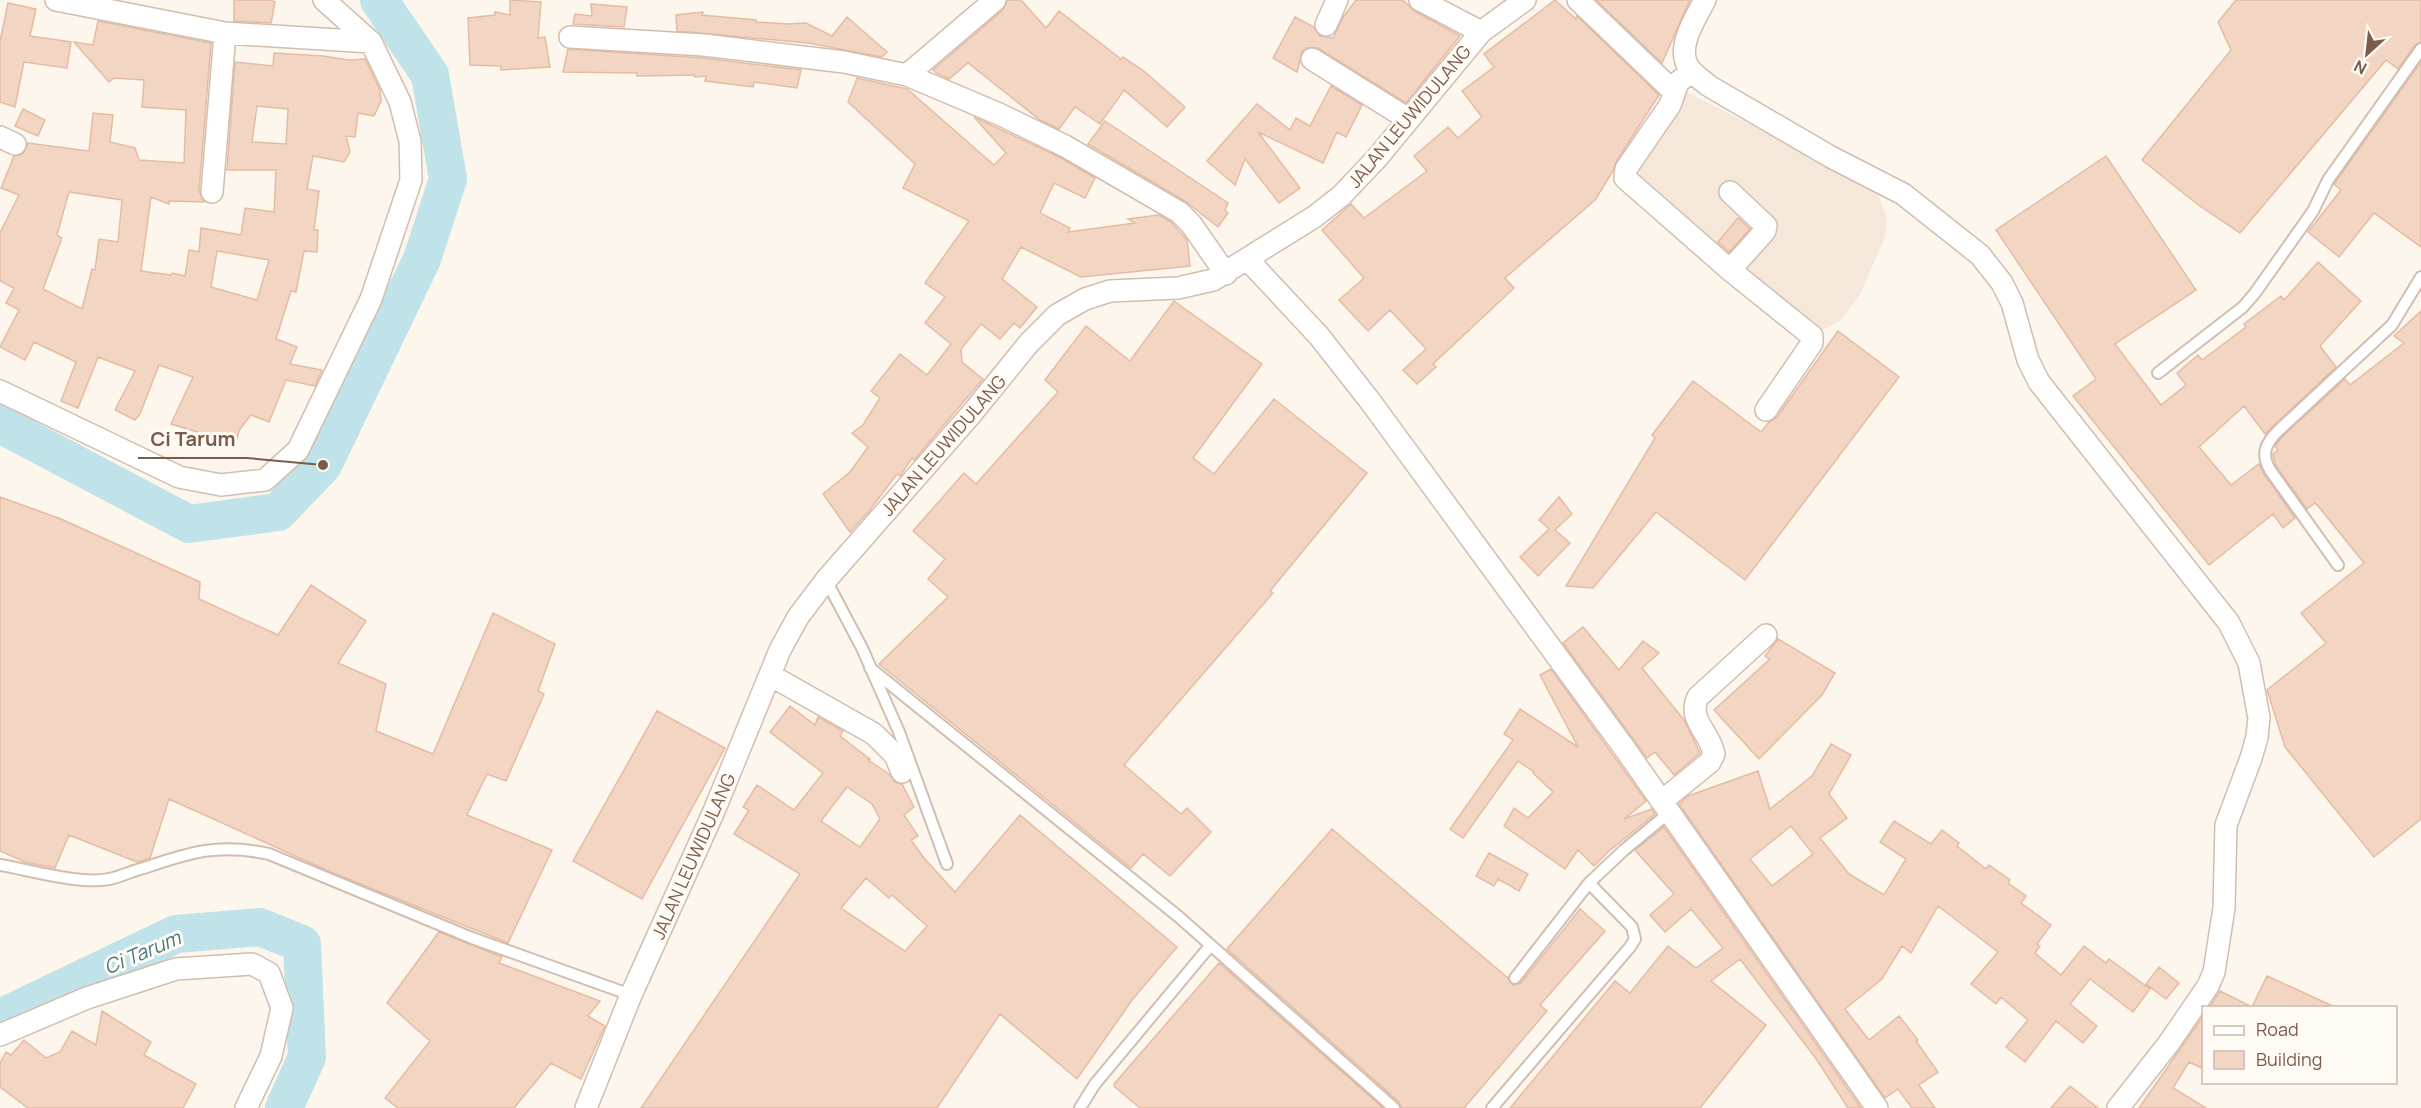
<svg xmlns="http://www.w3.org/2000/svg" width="2421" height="1108" font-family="Manrope,sans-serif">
<rect width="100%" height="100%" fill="#fdf6ec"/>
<path fill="#f5e8da" d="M1687 92 1876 189 1887 218 1885 237 1860 295 1840 321 1821 331 1809 328 1634 176Z"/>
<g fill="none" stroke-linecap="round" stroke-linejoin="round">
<path stroke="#bfe3e8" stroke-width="38" d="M0 424 189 524 278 512 323 465 422 259 448 179 430 75 379 0
M0 1018 176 934 260 927 302 944 307 1057 284 1108"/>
</g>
<path fill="#f3d5c3" stroke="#e6bba3" stroke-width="1.5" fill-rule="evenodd" d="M234 0H270L275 2 271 23 234 21Z
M510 0 541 2 538 38 545 37 550 67 501 70V66L470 65 468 18 495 15V12L510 15Z
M1007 0H1021L1046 28 1059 11 1121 59 1123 57 1145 72 1185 107 1167 127 1124 90 1100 124 1075 107 1059 129 1040 120 968 63 949 79 936 73 933 70 1003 10Z
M1356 0H1403L1414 11 1460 36 1406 103 1318 48H1307L1302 52 1297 72 1273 58 1295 17 1314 27 1320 36 1333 38 1344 16Z
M1555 0 1576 19 1577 16 1659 95 1616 162 1613 171 1595 200 1505 278 1514 288 1433 364 1436 367 1417 384 1403 370 1426 349 1390 310 1368 331 1339 300 1364 278 1322 230 1351 204 1364 218 1427 171 1414 156 1448 127 1458 138 1482 117 1462 91 1494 67 1484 54Z
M1596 0H1690L1662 63Z
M2236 0H2421V42L2415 45 2398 69 2386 60 2240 233 2197 204 2142 160 2231 50 2218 22Z
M8 3 36 9 30 36 71 42 67 68 24 62 15 107 0 102V41Z
M591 4 627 7 624 27 573 24 575 14 592 16Z
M703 12 702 15 756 20V22L788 24 806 23 832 36 847 17 887 52 882 57 808 43 677 31 676 15Z
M98 21 211 43 199 191 204 202 169 201V204L151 197 141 271 171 275 172 273 185 276 189 250 199 252 201 228 241 235 245 208 274 212 276 170H227L235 62 273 66 274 53 323 56 349 60 365 59 380 90 381 101 374 116 358 113 355 137 346 136 350 152 344 162 313 156 307 189 319 191 314 230H318L317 252 304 251 296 292 291 291 276 339 297 347 290 364 322 370 315 386 286 380 269 422 251 415 240 429 234 447 206 437 207 435 171 424 193 377 159 365 140 414 135 420 115 410 135 371 98 357 78 408 61 401 76 362 34 342 25 360 0 347 19 310 6 303 14 288 0 281V233L19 195 1 188 14 156 23 154 28 143 89 151 93 113 113 115 110 142 135 148 139 160 184 163 186 110 142 107 144 80 114 78 109 82 74 42 93 45ZM257 106 288 109 286 144 252 142ZM69 192 122 200 118 242 99 239 95 270 92 269 82 309 43 289 62 238 57 235ZM217 251 269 260 257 300 211 287Z
M568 49 703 58 801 70 797 88 754 82 753 87 705 81 706 76 695 77 694 75 637 76V73L563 72Z
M2421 62V247L2374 213 2339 257 2308 232 2341 190 2334 184Z
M857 78 907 89 994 165 1006 153 974 117 1059 157 1095 178 1085 198 1054 183 1040 213 1070 228 1068 232 1135 223 1128 219 1159 215 1171 222 1187 240 1190 266 1081 277 1021 247 1002 279 1037 307 1020 328 1014 323 1000 339 981 324 961 349 962 362 983 379 914 460 912 458 900 476 897 474 869 511 850 532 823 494 850 472 868 447 852 433 863 425 880 398 871 391 900 354 927 375 951 344 925 323 945 297 925 283 969 221 903 188 915 164 848 102Z
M1331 86 1362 105 1346 137 1337 132 1323 163 1258 132 1300 188 1279 203 1245 159 1235 185 1207 161 1257 104 1290 130 1296 118 1310 126Z
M23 109 45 120 38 136 15 126Z
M1105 121 1228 203 1225 210 1228 213 1218 227 1185 201 1088 144Z
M2106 156 2196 290 2115 344 2161 405 2186 385 2177 373 2198 355 2202 360 2246 327 2244 324 2281 296 2284 300 2318 262 2361 301 2320 346 2336 367 2265 434 2244 406 2199 447 2231 485 2259 464 2264 474 2295 518 2283 528 2273 514 2209 565 2073 396 2096 379 1996 230Z
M1738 218 1750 229 1729 252 1718 242Z
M1174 301 1262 364 1193 458 1214 474 1274 399 1367 473 1270 591 1273 593 1124 765 1181 814 1187 808 1211 832 1170 876 1143 854 1131 868 879 664 948 597 928 579 945 559 913 531 964 473 976 484 1058 392 1045 380 1086 326 1130 361Z
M2421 311V819L2374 857 2285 747 2267 690 2326 643 2301 613 2364 563 2318 506 2315 503 2307 509 2276 466 2273 454 2278 450 2275 446 2283 436 2345 379 2350 385 2404 343 2394 336Z
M1838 331 1899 377 1745 580 1656 512 1593 588 1566 586 1655 438 1652 435 1693 381 1761 432 1769 422 1777 417Z
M0 497 61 519 200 582 199 599 278 635 311 585 366 621 338 663 386 684 376 731 433 754 493 613 555 644 538 691 544 694 506 781 487 774 467 815 552 850 508 943 333 873 169 799 150 858 142 861 137 862 69 835 55 868 25 862 0 851Z
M1559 497 1572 514 1555 530 1570 543 1538 576 1520 557 1549 529 1539 520Z
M1583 627 1619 670 1643 641 1659 653 1642 668 1684 720 1700 753 1674 775 1655 752 1647 758 1563 643Z
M1778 639 1835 673 1822 695 1759 759 1714 710 1770 659 1765 656Z
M1551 669 1646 801 1624 819 1652 809 1655 814 1609 851 1594 866 1578 850 1565 869 1504 826 1514 808 1528 818 1553 792 1533 773 1534 772 1518 761 1463 838 1450 829 1513 740 1504 734 1520 709 1578 747 1540 675Z
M790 706 815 725 818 717 843 731 840 736 870 759 868 760 889 774 895 782 902 784 914 807 904 815 918 836 911 840 924 858 955 892 1020 815 1177 947 1132 1000 1077 1079 1000 1014 937 1108H641L800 874 734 834 749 810 743 807 757 785 794 810 823 773 770 732ZM847 787 872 804 880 819 860 847 821 821ZM866 878 889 898 892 895 927 926 905 951 841 908Z
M657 711 725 748 642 899 573 861Z
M1831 744 1851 755 1829 794 1847 818 1820 838 1849 874 1884 895 1906 859 1880 842 1894 821 1931 844 1942 830 1959 843 1957 846 1986 869 1989 865 2010 880 2008 883 2026 896 2021 903 2051 925 2037 944 2040 946 2035 953 2061 975 2084 946 2106 963 2109 959 2150 989 2133 1012 2090 979 2070 1004 2097 1026 2083 1043 2056 1021 2025 1062 2006 1047 2028 1020 2001 997 1996 1004 1971 984 1998 952 1938 906 1911 953 1902 946 1882 979 1845 1009 1869 1040 1899 1016 1918 1040 1916 1041 1938 1072 1919 1085 1935 1108H1912L1898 1089 1885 1098 1679 804 1688 796 1758 771 1770 809 1812 776ZM1791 826 1813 854 1772 886 1750 859Z
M1664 827 1861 1108H1848L1817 1060 1740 959 1711 981 1766 1025 1700 1108H1510L1615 981 1630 993 1668 946 1696 968 1723 948 1691 909 1665 932 1650 915 1674 894 1635 850Z
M1332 829 1508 978 1513 985 1521 983 1580 909 1605 931 1540 1005 1547 1011 1464 1108H1401L1399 1102 1227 949Z
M1489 853 1528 874 1519 891 1498 879 1494 886 1476 876Z
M439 932 502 957 499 963 600 1001 588 1016 605 1026 581 1079 551 1063 514 1108H398L385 1098 430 1041 387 1003Z
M1219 963 1383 1108H1140L1115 1087 1114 1084Z
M2159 967 2179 983 2166 999 2146 984Z
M2267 976 2289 986 2337 1008H2209L2220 991 2252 1007Z
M102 1011 151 1042 144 1055 196 1084 183 1108H28L0 1087V1063L6 1052 11 1055 24 1040 46 1058 60 1052 72 1031 96 1045Z
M2204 1015V1069L2189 1062 2173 1088 2206 1108H2139Z
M2070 1086 2098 1108H2051Z"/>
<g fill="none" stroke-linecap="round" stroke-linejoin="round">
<g stroke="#d1beb0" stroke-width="14">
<path id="lane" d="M2158 373 2243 307 2255 293 2313 211 2328 180 2421 49
M2338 565 2270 470C2261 454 2265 444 2278 431L2392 325 2421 277
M826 580 862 648 899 732 947 864
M870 668 1179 917 1394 1108
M0 865C29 870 81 885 109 879 120 877 132 871 144 868 190 852 219 843 269 854L472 938 631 995
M1515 978 1589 883 1624 850 1670 812
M1080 1108 1095 1084 1210 946
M1492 1108 1630 947 1635 939 1632 927 1589 883"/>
</g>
<g stroke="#d1beb0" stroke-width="24">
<path id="street" d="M56 0 225 33 212 192
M1420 0 1481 32
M1578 0 1674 92
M1705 0C1696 17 1679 43 1686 62 1689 72 1701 79 1709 86L1831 157 1903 194 1980 255 2002 283 2012 303 2028 360 2039 382 2229 623 2249 663 2259 718 2257 737 2251 758 2226 825 2224 908 2214 972 2208 986 2169 1043 2118 1108
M1326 25 1337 0
M225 33 371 42
M570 37 704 45 844 62 907 75 999 114 1065 146 1179 212 1191 224 1226 274
M1312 59 1408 119
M1692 72 1678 82 1670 105 1626 169 1625 178 1730 270 1812 336V343L1766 410
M907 75 995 0
M0 137 15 144
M1248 260 1319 336 1370 401 1625 749 1877 1108
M1730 270 1765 231 1766 226 1730 192
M0 391 179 477 221 485 265 480 298 450 371 299 411 180 410 141 400 102 371 42 324 0
M770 675 874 734 895 755 902 772
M1662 801 1710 762 1714 754C1710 732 1687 720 1698 697L1766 635
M0 1035 87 998 176 969 252 964 269 973 282 1008 271 1056 246 1108
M586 1108 631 995 714 811 780 650 798 617 826 580 973 412 1029 343 1057 315 1085 299 1110 291 1178 288 1213 280 1314 217 1341 196 1377 158 1481 32 1525 0"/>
</g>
<use href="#lane" stroke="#fff" stroke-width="10"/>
<use href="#street" stroke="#fff" stroke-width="21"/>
</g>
<g text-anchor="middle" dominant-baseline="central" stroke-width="6" stroke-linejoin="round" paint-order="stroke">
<g font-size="18" fill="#7a5c4d" stroke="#fffaf3">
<text transform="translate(1409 116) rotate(-50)">JALAN LEUWIDULANG</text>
<text transform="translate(943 445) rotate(-49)">JALAN LEUWIDULANG</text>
<text transform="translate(693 856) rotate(-66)">JALAN LEUWIDULANG</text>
</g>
<g font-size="20" font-style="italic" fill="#437c86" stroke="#fffaf3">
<text transform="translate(142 952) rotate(-23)">Ci Tarum</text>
</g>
</g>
<path fill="none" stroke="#7a5c4d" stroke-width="2" d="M323 465L247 458H138"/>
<circle fill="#7a5c4d" stroke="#fffaf3" stroke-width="2" cx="323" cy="465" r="6"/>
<g font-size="20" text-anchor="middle" font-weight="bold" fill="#7a5c4d" stroke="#fffaf3" stroke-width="6" stroke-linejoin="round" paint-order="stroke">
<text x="193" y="446">Ci Tarum</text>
</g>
<rect x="2202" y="1006" width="195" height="78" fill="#fffaf3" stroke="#cabbb1" stroke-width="1.5"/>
<rect x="2214" y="1026" width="30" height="9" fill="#ffffff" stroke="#cabbb1" stroke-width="1.5"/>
<text x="2256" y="1036" font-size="18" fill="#7a5c4d">Road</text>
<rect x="2214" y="1051" width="30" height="18" fill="#f3d5c3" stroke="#cabbb1" stroke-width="1.5"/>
<text x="2256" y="1066" font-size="18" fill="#7a5c4d">Building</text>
<g transform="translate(2367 54) rotate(207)" stroke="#fffaf3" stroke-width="4.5" paint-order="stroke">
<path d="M0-4.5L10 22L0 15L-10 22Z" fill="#7a5c4d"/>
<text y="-9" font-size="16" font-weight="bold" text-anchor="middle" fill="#7a5c4d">N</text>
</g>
</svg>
